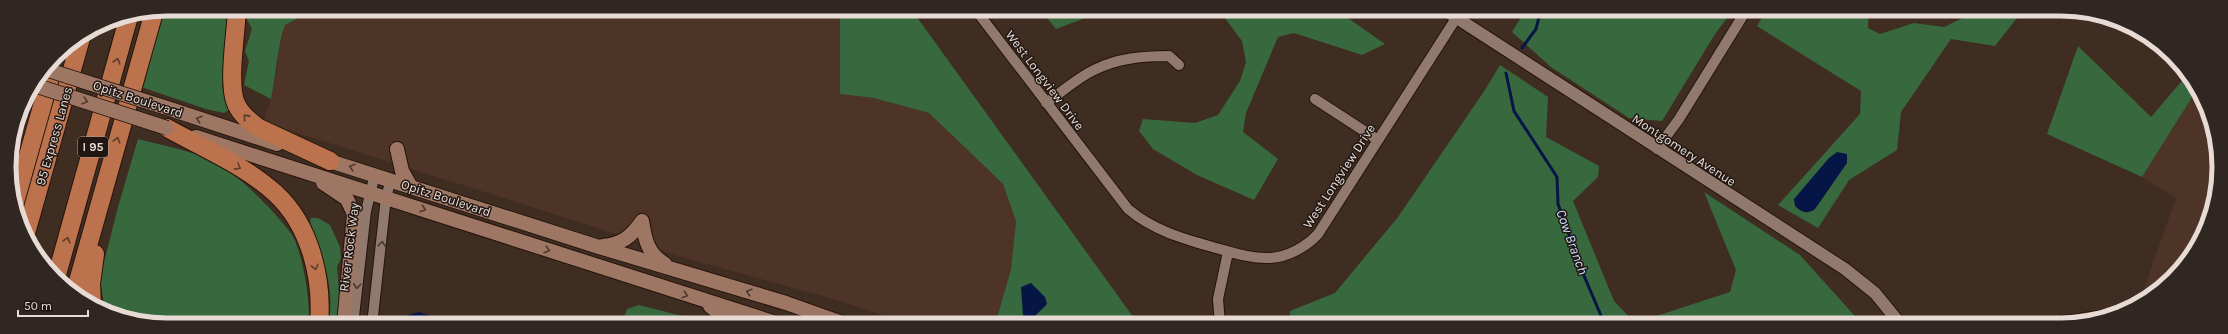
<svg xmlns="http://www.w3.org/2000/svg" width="2228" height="334" font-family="Karla,sans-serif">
<rect width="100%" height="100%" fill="#402d22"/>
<path fill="#4e3427" d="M309 9H838L840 14V94L874 98 929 113 1003 184 1016 221 1011 269 995 325H913L837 300 671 254 614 233 263 122 271 99 277 69 279 47 285 25 305 16 309 13Z
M2196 91 2211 116 2219 178 2203 237 2173 279 2139 303 2176 198 2142 177Z"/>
<path fill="#37683e" d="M165 9H231L222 88 230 109 224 113 206 109 141 87Z
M248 9H309V13L285 25C277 47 276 76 271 99L244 85 249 61 245 51 252 29 247 20Z
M838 9H911L1139 325H995L1011 269 1016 221 1003 184 929 113 874 98 840 94V14Z
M1040 9H1109L1056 29Z
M1200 9H1335L1385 44 1362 55 1294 33 1278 37 1246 113 1243 132 1278 159 1254 200 1197 175 1153 149 1139 131 1143 119 1195 123 1218 115 1240 81 1246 62 1242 41 1224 17Z
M1526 9H1734L1715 34 1662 121 1629 118 1551 67 1512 32Z
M1767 9H1869L1868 28 1880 34 1914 23 1944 27 1969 15 1975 9H2024L1995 46 1951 39 1901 112 1897 150 1849 180 1818 228 1778 205 1860 114 1861 91 1757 26Z
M2078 46 2151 117 2187 75 2196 91 2142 177 2047 134Z
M1500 65 1548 97 1546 137 1599 166 1598 177 1573 201 1614 301 1635 323 1730 292 1736 270 1704 192 1800 255 1863 325H1289L1290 311 1335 293 1398 217 1485 90Z
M138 139C164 146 194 151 217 163 239 175 278 215 292 235 302 250 312 307 308 325H156L105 311 100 278 118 207Z
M311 218H318L330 225 340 247 341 258 337 267 340 300 337 325H328C336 286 322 258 310 222Z
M639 305 686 317 693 321 696 325H621L627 309Z"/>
<path fill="#051545" d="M1837 152 1847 154V163L1815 209C1807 215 1801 212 1795 206L1794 199 1829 158Z
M1031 283 1045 297 1047 304 1033 318 1027 319 1023 315 1021 287Z
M419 312 445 321 447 325 408 324V315Z"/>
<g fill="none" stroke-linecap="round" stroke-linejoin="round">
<path stroke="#051545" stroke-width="3" d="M1522 48 1536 29 1541 9
M1506 73 1514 111 1557 177 1558 204 1582 271 1605 325"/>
<g stroke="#26140b" stroke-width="12">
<path id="minor" d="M975 9 1128 209C1154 231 1184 239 1216 248 1234 253 1252 259 1270 258 1288 257 1306 247 1318 234L1462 9
M1315 99 1378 140
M1046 103C1062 92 1077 78 1094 70 1118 58 1143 56 1169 56L1179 65
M1657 149 1679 119 1747 9
M353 325 366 211 375 174
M372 325 386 197 391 180
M1220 325 1218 299 1228 252"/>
</g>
<g stroke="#26140b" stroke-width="14">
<path id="tertiary" d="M1443 9 1845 269 1875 293 1901 325"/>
</g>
<g stroke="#26140b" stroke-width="16">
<path id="secondary" d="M173 110 277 144
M196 137 782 325
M397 149 402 171 411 187
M320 158 599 247 786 303 848 325
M323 183 347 199 354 214 344 325
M642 221C645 240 648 254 665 264
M603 246C622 244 631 237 642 221
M710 306 734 325
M2053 325 2098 318"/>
</g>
<g stroke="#26140b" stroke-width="20">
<path id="motorway" d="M237 9C236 34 228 79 235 101 239 113 249 121 259 128L330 161
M167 128C203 148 244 165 275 193 310 225 323 278 319 325
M15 202 52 71
M26 233 81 38
M56 278 129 16
M75 292 154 12
M92 305 91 284 95 254"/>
</g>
<use href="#minor" stroke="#91796e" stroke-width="10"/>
<use href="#tertiary" stroke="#91796e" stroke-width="12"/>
<use href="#secondary" stroke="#9e7764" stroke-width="14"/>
<use href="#motorway" stroke="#bb724d" stroke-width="18"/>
<g stroke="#26140b" stroke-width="16" stroke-linecap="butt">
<path id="secondary-bridge" d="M45 69 173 110
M34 85 167 128"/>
</g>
<use href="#secondary-bridge" stroke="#9e7764" stroke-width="14"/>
</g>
<defs><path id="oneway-chevron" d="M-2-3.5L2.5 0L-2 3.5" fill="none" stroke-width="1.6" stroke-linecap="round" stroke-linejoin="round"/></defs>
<g stroke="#5e3b2a">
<use href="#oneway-chevron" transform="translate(117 61) rotate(-74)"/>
<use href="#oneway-chevron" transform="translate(246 117) rotate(-132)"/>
<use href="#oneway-chevron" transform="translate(117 140) rotate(-75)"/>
<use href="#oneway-chevron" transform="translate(238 167) rotate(29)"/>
<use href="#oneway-chevron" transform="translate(67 240) rotate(-74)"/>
<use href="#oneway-chevron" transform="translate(315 267) rotate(76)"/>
</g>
<g stroke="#4c392f">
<use href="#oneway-chevron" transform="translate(85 101) rotate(18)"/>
<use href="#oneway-chevron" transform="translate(199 119) rotate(-162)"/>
<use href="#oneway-chevron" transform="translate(352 167) rotate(-163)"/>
<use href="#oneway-chevron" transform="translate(423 209) rotate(18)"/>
<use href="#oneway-chevron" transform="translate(547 250) rotate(18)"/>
<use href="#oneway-chevron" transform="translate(749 292) rotate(-163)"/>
<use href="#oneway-chevron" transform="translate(685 295) rotate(18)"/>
</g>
<g stroke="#483933">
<use href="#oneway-chevron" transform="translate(382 244) rotate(-84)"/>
<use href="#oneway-chevron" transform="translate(357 286) rotate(95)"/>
</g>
<g text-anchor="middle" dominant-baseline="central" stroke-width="3" stroke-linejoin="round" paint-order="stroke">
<rect fill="#201713" stroke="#aca09b" stroke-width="1" x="78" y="137" width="30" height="20" rx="3"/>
<g font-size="12" font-weight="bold" fill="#e8dbd5">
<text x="93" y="147">I 95</text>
</g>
<g font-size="13" fill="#e8dbd5" stroke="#201713">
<text transform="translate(1045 80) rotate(53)">West Longview Drive</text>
<text transform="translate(138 99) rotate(18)">Opitz Boulevard</text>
<text transform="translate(54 136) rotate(-74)">95 Express Lanes</text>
<text transform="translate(1684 150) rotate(33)">Montgomery Avenue</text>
<text transform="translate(1339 176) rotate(-57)">West Longview Drive</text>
<text transform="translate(446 198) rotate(18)">Opitz Boulevard</text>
<text transform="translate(349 247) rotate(-83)">River Rock Way</text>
</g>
<g font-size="14" font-style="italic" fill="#ccdcfd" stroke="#201713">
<text transform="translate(1572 242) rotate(70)">Cow Branch</text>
</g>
</g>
<path d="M0 0H2228V334H0ZM167 16H2061A151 151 0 0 1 2212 167V167A151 151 0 0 1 2061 318H167A151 151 0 0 1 16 167V167A151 151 0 0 1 167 16Z" fill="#302723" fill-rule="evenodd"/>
<path fill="none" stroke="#e8dbd5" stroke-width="5" d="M167 16H2061A151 151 0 0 1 2212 167V167A151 151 0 0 1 2061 318H167A151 151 0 0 1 16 167V167A151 151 0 0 1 167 16Z"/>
<path d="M18 310v6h70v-6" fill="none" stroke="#e8dbd5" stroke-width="2"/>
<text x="24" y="310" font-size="12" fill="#e8dbd5" stroke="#201713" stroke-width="3" paint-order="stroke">50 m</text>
</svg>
